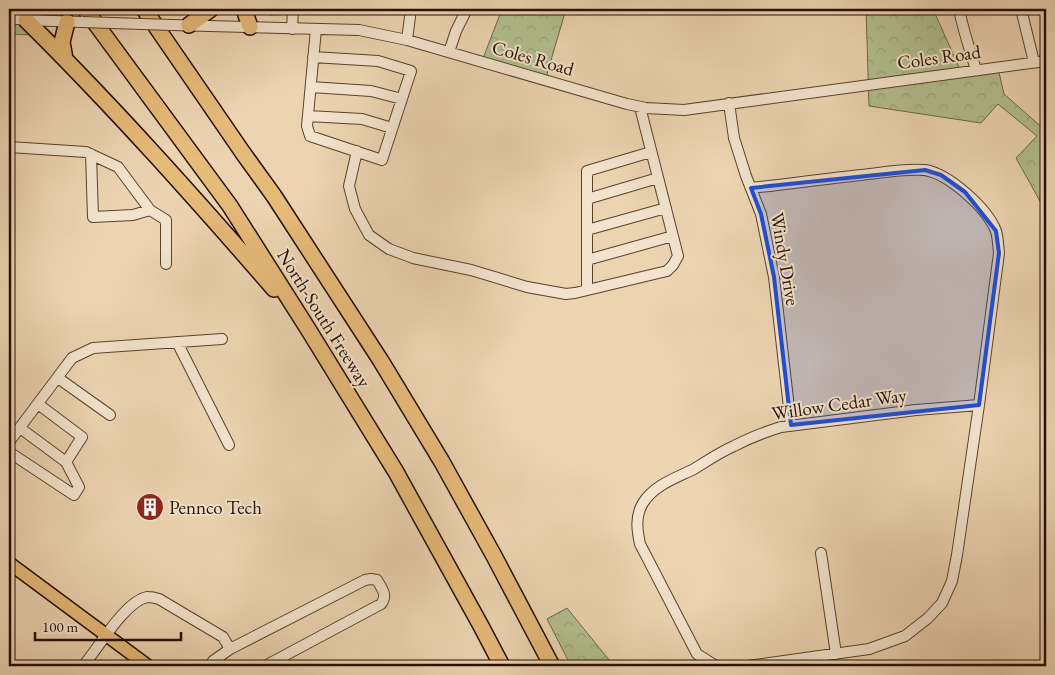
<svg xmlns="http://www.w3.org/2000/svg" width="1055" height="675" font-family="'EB Garamond',serif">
<defs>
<pattern id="forest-crowns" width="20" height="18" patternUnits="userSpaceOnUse" patternTransform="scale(1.25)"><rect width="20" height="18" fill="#b2be90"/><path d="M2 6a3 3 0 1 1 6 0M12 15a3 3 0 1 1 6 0" fill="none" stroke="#99a27a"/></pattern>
</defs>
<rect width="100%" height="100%" fill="#ecd4b2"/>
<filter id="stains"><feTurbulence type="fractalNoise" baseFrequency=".004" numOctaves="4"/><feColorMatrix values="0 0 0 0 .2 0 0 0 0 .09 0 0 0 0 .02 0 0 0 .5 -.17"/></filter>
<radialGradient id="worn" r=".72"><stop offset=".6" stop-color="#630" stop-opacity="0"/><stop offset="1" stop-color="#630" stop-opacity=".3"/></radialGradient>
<path fill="url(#forest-crowns)" stroke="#6c6848" d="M9 9H55L62 19H46L34 35 9 34Z
M267 9H297V14L270 15Z
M502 9H566L545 81 482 61Z
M866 9H933L962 74 998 68 1004 94 1046 131V212L1016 158 1037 136 998 104 981 123 869 106Z
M567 608 614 666H571L547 619Z"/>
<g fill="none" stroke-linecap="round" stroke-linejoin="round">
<g stroke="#57422d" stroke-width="12">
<path id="minor" d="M959 9C963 30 970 50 976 70
M1021 9 1034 62
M9 18 26 20 82 22
M172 25 359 30 407 40 627 104 646 108 684 110 1046 61
M292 29 293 9
M407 40 411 9
M449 52 456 31 467 9
M313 57 378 61 411 71 382 160 310 136 307 126 316 29
M311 87 371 91 402 99
M729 103 734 138 746 176 761 214 774 277 791 425
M308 116 362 119 392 128
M9 147 86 152 118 167 150 210 166 220V264
M357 151 349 186 355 209 369 235 389 249 413 258 471 270 527 287 566 294 575 293 667 271 673 265 678 256 640 107
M91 154 93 217 133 215 150 210
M587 199 658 178
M587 230 666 208
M587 260 673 236
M587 290V171L651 152
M177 342 229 445
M58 378 110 415
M38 404 82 437 66 462
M9 442 72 358 93 348 222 339
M9 452 74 495 79 487 66 462 20 428
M821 553 836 654
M83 666C98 649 124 602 147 597 151 597 156 598 159 599L223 637 230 649
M210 666 213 661 230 649 365 580 371 579 377 580C382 589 388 595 381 604L265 666
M716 666 697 654 640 544C637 530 635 516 643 503 654 485 676 478 694 469 707 461 720 452 734 446 749 438 765 432 781 427L916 410 979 405
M748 666 869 649 905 636 928 618 942 603 952 581 957 555 979 405 999 253C998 246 998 237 996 231 987 208 949 174 925 170 904 168 881 173 861 175 824 179 787 184 751 188"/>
</g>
<g stroke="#251101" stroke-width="15">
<path id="major" d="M9 563 148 666"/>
</g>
<g stroke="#251101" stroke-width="18">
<path id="highway" d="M85 9 230 206 308 329 396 472 481 626 502 666
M144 9 243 153 274 196 381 361 442 462 494 556 552 666
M244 9 250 27
M26 20C113 106 194 197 274 289
M189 25 211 9
M65 59 62 42 67 22"/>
</g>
<use href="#minor" stroke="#f3e3cd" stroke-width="10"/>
<use href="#major" stroke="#e6ba79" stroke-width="12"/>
<use href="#highway" stroke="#e6ba79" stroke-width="15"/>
<g stroke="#57422d" stroke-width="12" stroke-linecap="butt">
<path id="minor-bridge" d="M82 22 172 25"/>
</g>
<use href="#minor-bridge" stroke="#f3e3cd" stroke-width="10"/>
</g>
<path fill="#1d4ed8" fill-opacity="0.2" stroke="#1d4ed8" stroke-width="4" stroke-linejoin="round" d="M925 170 941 175 965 192 996 231 999 253 979 405 791 425 774 277 761 214 751 188Z"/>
<defs>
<g id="building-disc" transform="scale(1.4375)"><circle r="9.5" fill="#8f2418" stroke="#f3e3cd"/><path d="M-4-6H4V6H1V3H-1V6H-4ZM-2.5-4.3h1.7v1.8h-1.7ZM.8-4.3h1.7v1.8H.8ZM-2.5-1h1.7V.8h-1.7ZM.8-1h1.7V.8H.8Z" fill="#fff"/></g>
</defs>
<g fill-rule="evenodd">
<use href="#building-disc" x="150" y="507"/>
</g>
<g text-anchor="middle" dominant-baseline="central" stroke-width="4" stroke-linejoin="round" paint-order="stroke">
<g font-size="19" fill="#251101" stroke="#f3e3cd">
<text transform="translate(939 57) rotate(-8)">Coles Road</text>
<text transform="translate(533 58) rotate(16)">Coles Road</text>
<text transform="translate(785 259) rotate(80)">Windy Drive</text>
<text transform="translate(324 318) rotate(58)">North-South Freeway</text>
<text transform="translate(839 404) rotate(-8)">Willow Cedar Way</text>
</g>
<g font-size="19" fill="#251101" stroke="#f3e3cd" text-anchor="start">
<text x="169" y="507">Pennco Tech</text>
</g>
</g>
<rect width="1055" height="675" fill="none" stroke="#ecd4b2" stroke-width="30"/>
<rect x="10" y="10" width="1035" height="655" fill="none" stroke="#251101" stroke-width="2.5"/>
<rect x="15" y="15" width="1025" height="645" fill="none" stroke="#251101"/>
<path d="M35 632v8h146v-8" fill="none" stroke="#251101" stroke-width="2.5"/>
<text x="42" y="632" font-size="15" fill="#251101" stroke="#f3e3cd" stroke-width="4" paint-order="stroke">100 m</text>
<rect width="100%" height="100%" filter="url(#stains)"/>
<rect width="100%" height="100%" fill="url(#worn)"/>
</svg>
